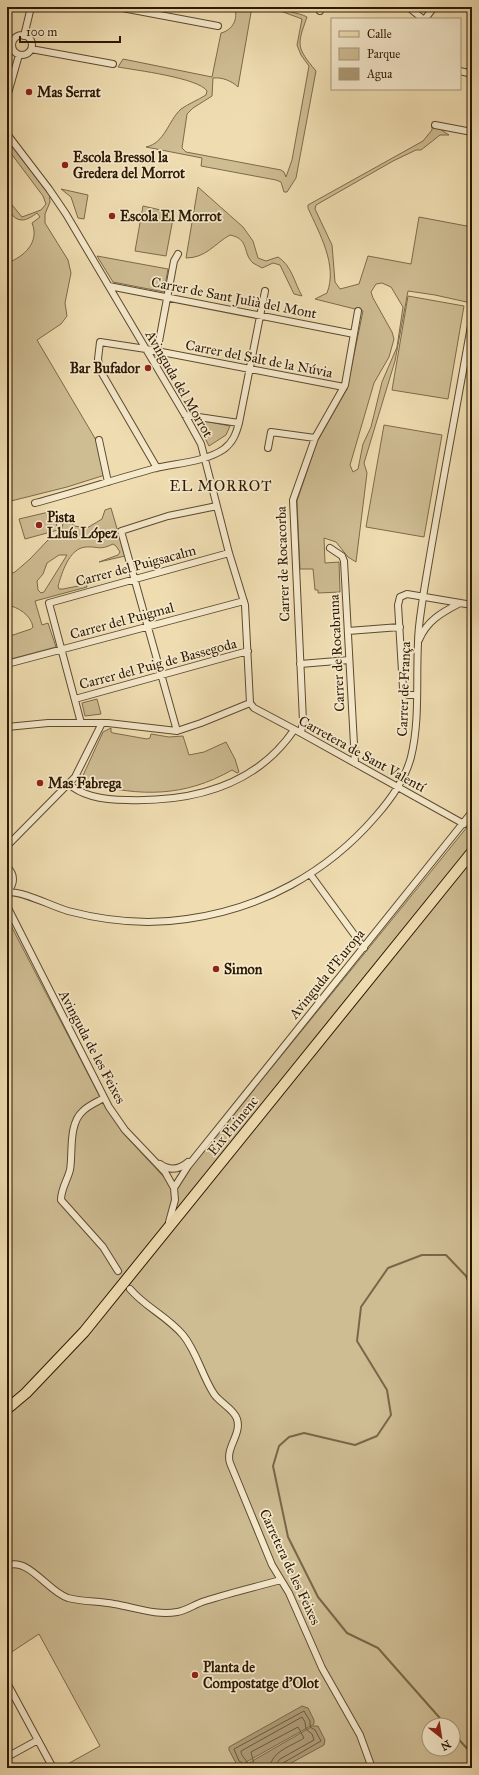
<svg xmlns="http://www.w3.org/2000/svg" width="479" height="1775" font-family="'IM FELL Great Primer',serif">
<rect width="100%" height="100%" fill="#efddb1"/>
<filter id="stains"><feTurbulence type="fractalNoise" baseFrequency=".005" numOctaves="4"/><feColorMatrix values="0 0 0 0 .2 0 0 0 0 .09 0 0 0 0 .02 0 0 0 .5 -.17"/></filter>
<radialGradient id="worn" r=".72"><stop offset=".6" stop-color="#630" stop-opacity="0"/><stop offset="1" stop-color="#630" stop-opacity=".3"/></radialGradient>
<path fill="#cebc93" stroke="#7d6a4a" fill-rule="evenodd" d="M234 7H252L238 87C232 81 222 77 213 78L212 96 193 108 187 114 182 148 186 152 281 170 284 172 286 177 292 160 309 66 301 55 297 45 302 19 270 7C278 7 284 10 292 12 297 14 302 14 307 17 297 45 296 47 316 71L296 178 287 192H284L281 182 276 180 201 166 202 158 146 147C165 143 168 121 181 109 188 104 198 100 206 95L207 91C199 78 135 70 118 67L123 59 212 77 221 33C233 30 239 18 234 7Z
M432 124 449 135H440L421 150H416L393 161 316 205 315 209 332 245 335 282 340 289 359 284 368 256 411 264 419 217 472 227 471 303 435 295 408 291 395 361 364 463 367 473 356 562 348 557 336 542 324 538 325 563 339 562 340 592 318 593V590H315L313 569H300L297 501 317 442 347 389 363 311 315 299 327 293C338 265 319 233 308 208V205L423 141 432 130ZM382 283 391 287 403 307 397 347 382 382 371 427 363 444 358 469 353 472 350 465 374 383 389 357 394 339 392 332 373 298 371 292 376 284Z
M7 134 49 189 50 202 45 214V223L68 260 71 273 65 303 67 316 61 324 37 340 96 440 105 475 67 487 7 502V263C24 257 40 242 32 223L40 217 37 213C33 216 27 220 22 220 12 220 7 208 7 199L22 217 41 210 46 204 43 196 7 148Z
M198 187 243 227 253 241 258 258 266 261 278 257C292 266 294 282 302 296L294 294 280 265 273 263 262 268C259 266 256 265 253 263 242 253 250 239 230 235 214 244 206 258 186 258Z
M61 189 88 195 84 219 78 218 71 197Z
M143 206 174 213 166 256 135 251Z
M97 256 168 269 164 292 113 282Z
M408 296 464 306 448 399 392 390Z
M199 420 230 426 226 435 209 446 197 422Z
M384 425 442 435 424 537 366 527Z
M111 508 125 556 99 562 118 555 120 552 116 546 113 544C99 551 98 546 86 547 69 548 62 573 58 586L59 589H63L83 585 86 582 87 587 35 601 42 625 48 623 56 647 7 660V637L31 629 33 627C31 615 18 607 7 605V575L15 572 30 559 48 540 60 533 64 521 69 520 74 526 87 528 102 519 105 510ZM59 555H67L44 592 41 593 38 590 37 581 43 574 47 563Z
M53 511 58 530 25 539 19 519Z
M97 699 101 714 85 716 82 703Z
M111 728V732L113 733 147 739 150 738 151 734 169 737 183 736 189 755 204 752 226 742 235 759 239 772 237 773 232 770C185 797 140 797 89 783L86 787 81 785 80 782 103 732Z
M472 821V1768H65L64 1766 100 1746 39 1634 7 1655V918L99 1095V1103L103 1102 123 1133 174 1188ZM429 1725H453V1749H429Z"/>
<path fill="#ad9a76" stroke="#796648" d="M302 1706 308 1708 314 1720V1724L241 1765H237L229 1750V1747Z
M313 1726H318L325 1740 324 1745 282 1768H240Z"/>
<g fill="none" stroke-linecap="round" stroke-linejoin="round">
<path stroke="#6c593c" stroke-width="1" d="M244 1768V1764L239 1761 234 1749 304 1711 310 1721V1727L315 1730 321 1741 283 1763 281 1768
M249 1768C249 1760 241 1758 241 1751L302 1717 305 1722 306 1729 312 1734 314 1740 280 1759 277 1763 276 1768
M255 1768 251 1752 298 1727 304 1738C292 1746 271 1751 270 1768"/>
<path stroke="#796648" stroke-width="2" d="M446 1725 378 1648 347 1633 318 1597 288 1537 273 1466 279 1446 289 1437 304 1433 355 1445 377 1436 391 1415 387 1390 357 1341 361 1307 388 1268 422 1255H446L466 1276 472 1291
M453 1733 472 1754"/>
<g stroke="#5d492e" stroke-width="8">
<path id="minor" d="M117 7 218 26
M408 7 423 19
M320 11 321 7
M425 19 434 7
M12 45a10 10 0 1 1 20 0a10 10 0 1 1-20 0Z
M24 36 31 7
M31 49 113 64
M460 71 468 73 472 68
M7 97 19 55
M435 125 472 132
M7 134 49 189 66 214 185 415 201 444 229 553 245 605 250 703
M109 286 354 334
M157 352 174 261 178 254
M185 415 239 423
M99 440 108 482
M268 448 271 432 315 438
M157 468 100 370 98 359 100 342 146 349 344 387
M35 503C76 492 116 479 156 468 178 463 205 462 224 449 233 442 236 434 239 423L265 291
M330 548 342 556 344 561 355 763
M348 631 400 627
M419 640C427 620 443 612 460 603
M7 664 244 601
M300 664 349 660
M417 695H408L403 688 398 605 400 597 407 594 472 605
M75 699 248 651
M250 703 254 708 301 733 464 824
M81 723 49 603 229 553
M7 727 48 723H108L177 731 201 723 250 703
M177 731 121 531 168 516 217 506
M301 733 303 721 293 500 315 438 345 385 358 311
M69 784C83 797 108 800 127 800 192 802 255 787 294 730
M7 846 75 777 102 723
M7 867C15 874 15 884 7 892
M310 874 364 948
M7 892C23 891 51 906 68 911 106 921 148 925 187 919 261 909 327 873 376 816 391 799 405 780 411 757 420 720 416 681 418 643 418 627 421 612 423 597 438 504 456 412 472 320
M7 906 109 1107 125 1130 165 1172 174 1188
M104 1098C97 1102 89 1105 83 1111 68 1124 73 1153 70 1170 67 1181 61 1189 61 1200L103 1247 118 1271
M160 1164C170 1171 179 1170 188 1162
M169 1222 175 1200 174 1188 188 1166 472 812
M130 1289C145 1307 167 1316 183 1335 197 1352 202 1376 214 1394 220 1403 234 1409 237 1419 242 1434 225 1448 230 1463L272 1565 289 1593 322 1668 360 1735 372 1768
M7 1566C28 1556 48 1592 68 1598 83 1602 99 1601 114 1604 134 1607 156 1616 177 1612 186 1611 195 1604 205 1601 230 1593 255 1587 281 1580
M7 1683 53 1768
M7 1757 38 1740"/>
</g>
<g stroke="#2c1802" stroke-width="12">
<path id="primary" d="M7 1409 26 1393 84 1332 472 852"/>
</g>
<use href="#minor" stroke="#f5e9cc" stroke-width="6"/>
<use href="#primary" stroke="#efddb1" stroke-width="10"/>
</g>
<g fill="#8f2418" stroke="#f5e9cc" stroke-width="1.5">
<circle cx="29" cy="92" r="4"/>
<circle cx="65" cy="165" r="4"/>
<circle cx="112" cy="216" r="4"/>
<circle cx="148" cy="368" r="4"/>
<circle cx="39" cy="525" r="4"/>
<circle cx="40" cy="783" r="4"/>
<circle cx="216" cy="969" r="4"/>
<circle cx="195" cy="1675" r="4"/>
</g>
<g text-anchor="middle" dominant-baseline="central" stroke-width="3.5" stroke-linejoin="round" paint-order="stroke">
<g font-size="14" font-weight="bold" fill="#2c1802" stroke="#f5e9cc" text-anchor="start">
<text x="37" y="92">Mas Serrat</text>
<text x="73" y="157">Escola Bressol la<tspan x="73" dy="16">Gredera del Morrot</tspan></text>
<text x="120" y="216">Escola El Morrot</text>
<text x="140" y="368" text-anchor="end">Bar Bufador</text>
<text x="47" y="517">Pista<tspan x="47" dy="16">Lluís López</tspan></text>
<text x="48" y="783">Mas Fabrega</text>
<text x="224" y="969">Simon</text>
<text x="203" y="1667">Planta de<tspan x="203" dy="16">Compostatge d'Olot</tspan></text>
</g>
<g font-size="14" fill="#2c1802" stroke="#f5e9cc">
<text transform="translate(234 298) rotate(11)">Carrer de Sant Julià del Mont</text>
<text transform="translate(259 359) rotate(11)">Carrer del Salt de la Núvia</text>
<text transform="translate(179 384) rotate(60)">Avinguda del Morrot</text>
<text transform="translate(283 564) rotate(-92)">Carrer de Rocacorba</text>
<text transform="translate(136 566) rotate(-15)">Carrer del Puigsacalm</text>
<text transform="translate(122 621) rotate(-15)">Carrer del Puigmal</text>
<text transform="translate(337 653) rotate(-93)">Carrer de Rocabruna</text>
<text transform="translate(158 664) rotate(-15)">Carrer del Puig de Bassegoda</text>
<text transform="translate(404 689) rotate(-88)">Carrer de França</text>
<text transform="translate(362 754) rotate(29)">Carretera de Sant Valentí</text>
<text transform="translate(327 974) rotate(-51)">Avinguda d'Europa</text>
<text transform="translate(92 1047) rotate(62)">Avinguda de les Feixes</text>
<text transform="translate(233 1126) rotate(-51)">Eix Pirinenc</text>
<text transform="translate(290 1567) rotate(65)">Carretera de les Feixes</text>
</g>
<g font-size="15" letter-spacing="1" fill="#2c1802" stroke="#f5e9cc">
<text x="221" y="486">EL MORROT</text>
</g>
</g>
<rect width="479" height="1775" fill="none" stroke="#efddb1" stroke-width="24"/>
<rect x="8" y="8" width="463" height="1759" fill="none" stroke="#2c1802" stroke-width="2"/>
<rect x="12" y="12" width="455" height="1751" fill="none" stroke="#2c1802"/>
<rect x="331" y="18" width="130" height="72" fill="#f5e9cc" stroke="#a5957b"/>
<rect x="339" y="31" width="20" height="6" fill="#efddb1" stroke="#a5957b"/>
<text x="367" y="38" font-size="12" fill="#2c1802">Calle</text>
<rect x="339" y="48" width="20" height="12" fill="#cebc93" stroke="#a5957b"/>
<text x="367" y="58" font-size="12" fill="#2c1802">Parque</text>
<rect x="339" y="68" width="20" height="12" fill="#ad9a76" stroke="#a5957b"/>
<text x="367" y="78" font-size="12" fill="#2c1802">Agua</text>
<g transform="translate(441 1737) rotate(150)"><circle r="19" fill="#f5e9cc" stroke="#a5957b"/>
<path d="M0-3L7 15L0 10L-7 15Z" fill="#8f2418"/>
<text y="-6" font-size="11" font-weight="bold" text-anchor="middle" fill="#2c1802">N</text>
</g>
<path d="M20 36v6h100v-6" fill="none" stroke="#2c1802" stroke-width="2"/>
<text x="26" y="36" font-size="12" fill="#2c1802" stroke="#f5e9cc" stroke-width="3" paint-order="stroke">100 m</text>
<rect width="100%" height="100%" filter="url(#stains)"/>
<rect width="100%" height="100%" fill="url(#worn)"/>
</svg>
